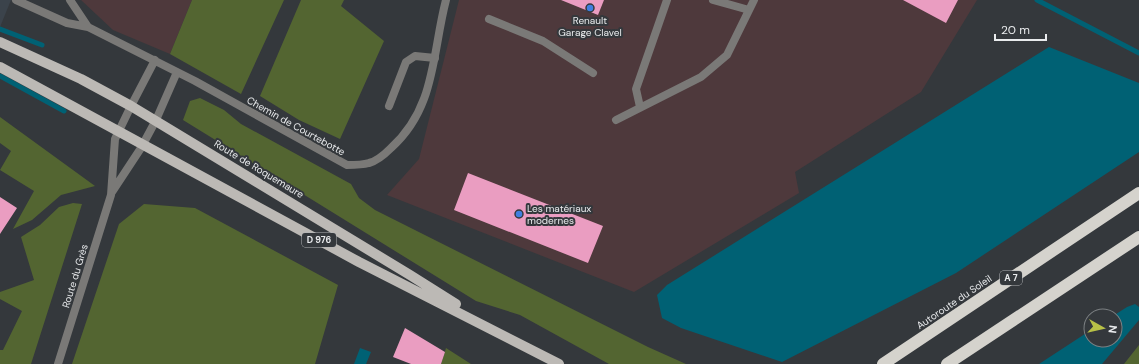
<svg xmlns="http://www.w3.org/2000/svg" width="1139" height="364" font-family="'DM Sans',sans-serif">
<rect width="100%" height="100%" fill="#34383c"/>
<path fill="#4e393c" d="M81 0H192L170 54 113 30Z
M459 0H977L921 92 795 172 799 193 634 292 387 195 419 159Z"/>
<path fill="#3b434b" d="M0 0H11L0 27Z"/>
<path fill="#536531" d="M192 0H284L241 94 170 54Z
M301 0H344L341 6 384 41 340 139 299 120 260 96Z
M200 98 224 110 241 124 351 184 359 198 375 210 648 347 686 364H609L520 315 476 301 183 120 190 101Z
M0 117 95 186 61 195 32 220 13 229 34 191 0 170 11 151 0 143Z
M73 203 82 204 31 364H0V350H3L22 311 0 299V292L34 280 21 237 40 225 59 207Z
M144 204 195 208 338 285 315 364H72L119 224Z
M1139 345V364H1124Z
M446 348 471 364H441Z"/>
<path fill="#006174" d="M1049 47 1139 83V152L956 273 782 362 681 328 662 318 657 295 667 285Z
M1135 304 1139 307V320L1102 364H1039L1091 330V340H1115V316H1113L1127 307Z
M360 348 371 352 366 364H354Z"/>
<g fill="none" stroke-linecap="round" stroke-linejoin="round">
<path stroke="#006174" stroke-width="5" d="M1037 0 1139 53
M0 29 42 45
M0 76 64 111"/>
</g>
<path fill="#ea9dc1" d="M561 0H604L598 15Z
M903 0H958L946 23Z
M468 173 603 226 588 263 454 210Z
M0 197 17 208 0 234Z
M405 328 445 352 441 364H411L393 357Z"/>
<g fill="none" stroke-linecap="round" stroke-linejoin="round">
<path stroke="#7a7977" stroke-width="8" d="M713 0 749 10
M489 19 543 41 593 73
M389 106 406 62 415 56 435 58
M640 107 636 89 667 0
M616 120 701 77 727 55 754 0"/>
<path stroke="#7a7977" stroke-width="8" d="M16 0 67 23 88 27
M70 0 88 27 195 81 347 165C354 165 362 165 369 163 377 161 385 154 391 148 436 108 432 53 446 0
M131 106 155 60
M156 120 177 72"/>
<path stroke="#7a7977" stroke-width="8" d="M112 192 141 148 156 120
M58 364 111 195 115 139 131 106"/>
<path stroke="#bcb9b5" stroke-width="10" d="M0 42 81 79 131 106 410 275 456 304
M0 67 359 262 559 364"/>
<path stroke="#d5d3cd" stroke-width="12" d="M883 364 1139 193
M947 364 1139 237"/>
</g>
<g fill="#3f7fe0" stroke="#34383c" stroke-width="1.5">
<circle cx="590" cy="8" r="4"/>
<circle cx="519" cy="214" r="4"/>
</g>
<g text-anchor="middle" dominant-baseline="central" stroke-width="4" stroke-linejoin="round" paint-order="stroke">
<g fill="#34383c" stroke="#b3b5b8" stroke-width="1">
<rect x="302" y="233" width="34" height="14" rx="3"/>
<rect x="1000" y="271" width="22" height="14" rx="3"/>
</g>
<g font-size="9" font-weight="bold" fill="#e9ebed">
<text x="319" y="240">D 976</text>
<text x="1011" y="278">A 7</text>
</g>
<g font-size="10" fill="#e9ebed" stroke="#34383c">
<text x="590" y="20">Renault<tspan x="590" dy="12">Garage Clavel</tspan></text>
<text x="527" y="208" text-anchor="start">Les matériaux<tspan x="527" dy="12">modernes</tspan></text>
</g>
<g font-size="10" fill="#e9ebed" stroke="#34383c">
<text transform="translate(296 126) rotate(29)">Chemin de Courtebotte</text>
<text transform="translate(259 169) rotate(31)">Route de Roquemaure</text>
<text transform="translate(75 276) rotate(-73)">Route du Grès</text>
<text transform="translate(954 302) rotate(-34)">Autoroute du Soleil</text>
</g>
</g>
<g transform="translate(1103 328) rotate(98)"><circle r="19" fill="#34383c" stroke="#7c8083"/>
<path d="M0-3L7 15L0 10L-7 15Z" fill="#b8c147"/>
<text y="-6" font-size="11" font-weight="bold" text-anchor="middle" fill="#e9ebed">N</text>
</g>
<path d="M995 34v6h51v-6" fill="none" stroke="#e9ebed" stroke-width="2"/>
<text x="1001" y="34" font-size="12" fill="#e9ebed" stroke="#34383c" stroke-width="3" paint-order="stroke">20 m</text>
</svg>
